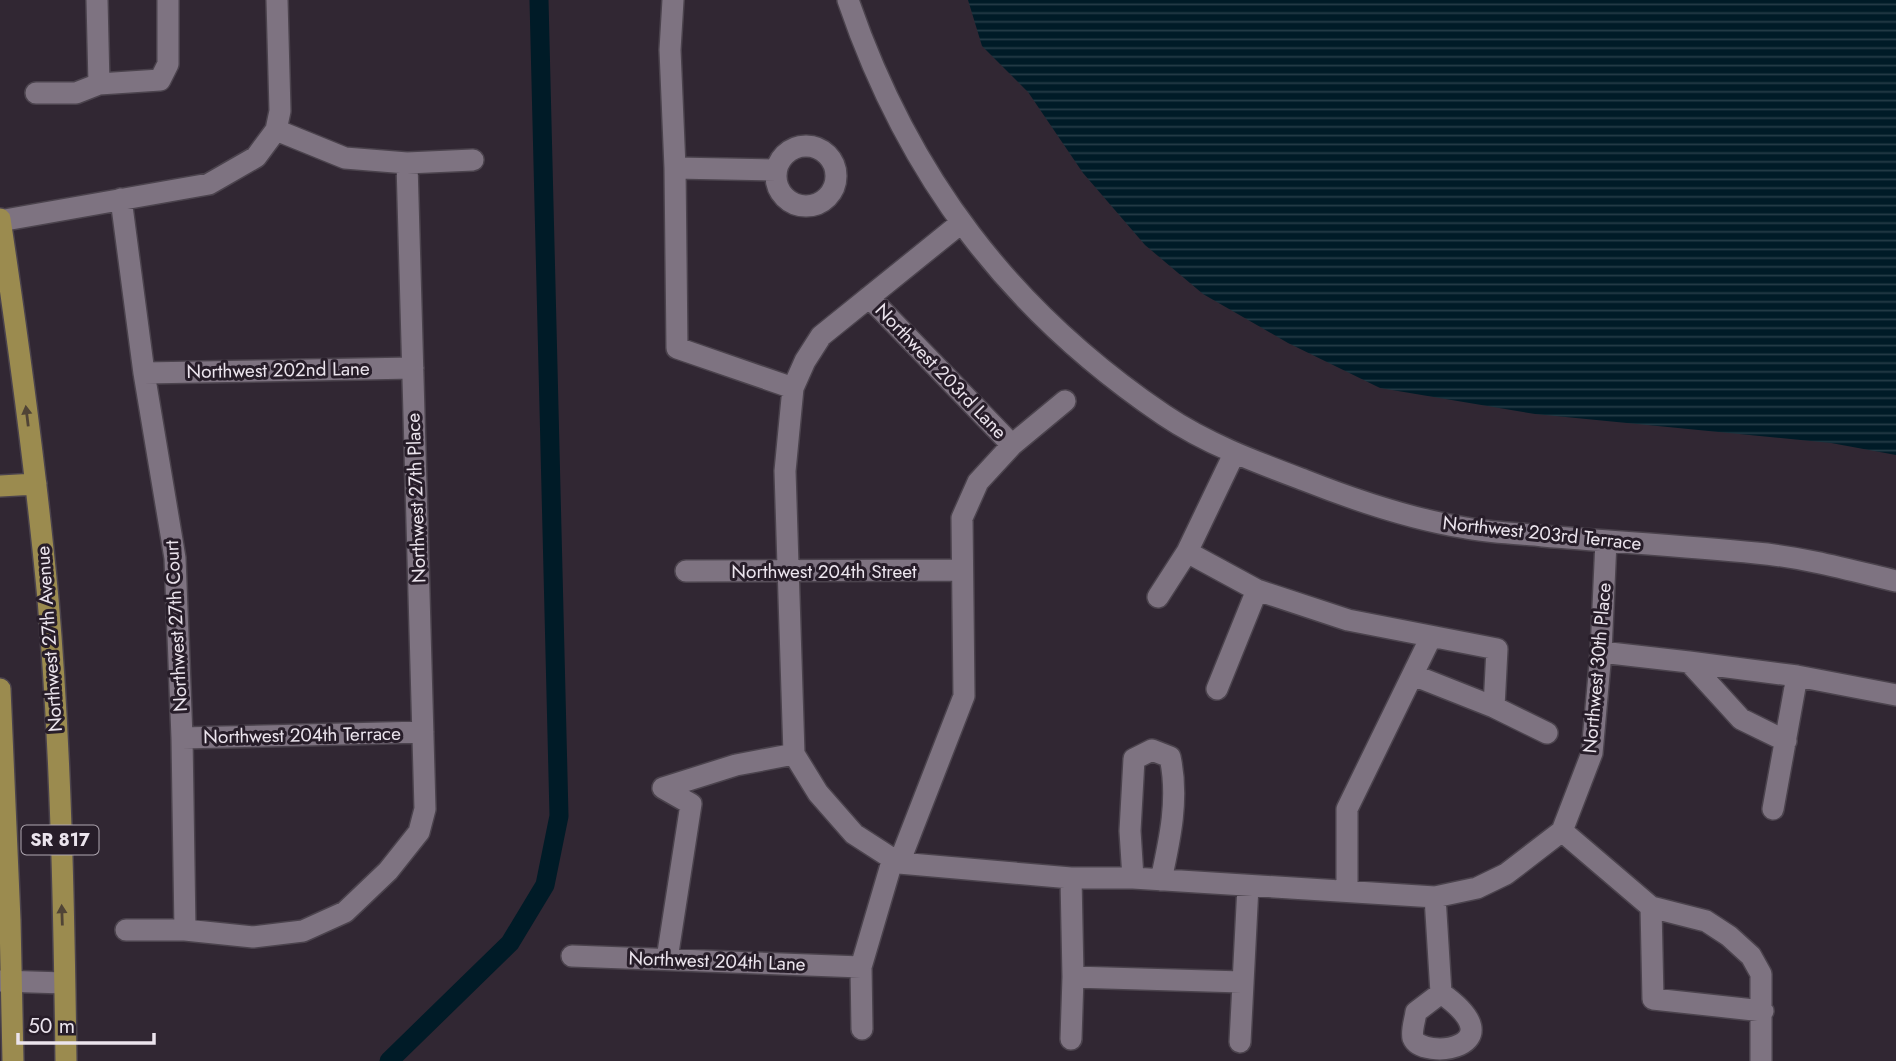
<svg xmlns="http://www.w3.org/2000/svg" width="1896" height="1061" font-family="Jost,sans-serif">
<defs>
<pattern id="water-rules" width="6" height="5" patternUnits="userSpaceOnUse" patternTransform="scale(1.75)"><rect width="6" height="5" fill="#001b27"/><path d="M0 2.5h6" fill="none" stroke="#253c47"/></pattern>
</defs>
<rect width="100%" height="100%" fill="#312733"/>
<path fill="url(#water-rules)" d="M968 0H1896V455L1831 443 1535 414 1380 388 1288 343 1203 294 1145 245 1083 173 1028 92 982 46Z"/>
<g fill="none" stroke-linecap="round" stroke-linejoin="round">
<path stroke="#001b27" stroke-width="19" d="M389 1061 510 943 545 885 559 816 539 0"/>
<g stroke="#4b434d" stroke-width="24">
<path id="minor" d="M97 0 99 84
M673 0 670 50 675 168 677 348 793 388
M848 0C908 176 1009 310 1164 415 1207 444 1256 462 1304 480 1357 501 1410 519 1466 528 1491 533 1517 533 1543 536 1614 542 1685 546 1756 553 1803 557 1850 570 1896 581
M36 93H76L99 84 160 80 168 64V0
M276 130 345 158 407 163 473 160
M776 176a30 30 0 1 1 60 0a30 30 0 1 1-60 0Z
M675 168 776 170
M121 199 144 373 175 558 182 738 185 930
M0 221 209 184 256 157 276 130 280 111 277 0
M961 223 821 336 805 361 793 388 785 471 794 754 818 793 854 834 899 863 1071 878H1133L1435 897 1477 888 1506 874 1562 831
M869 297 1012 445
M144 373 413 368
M1187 552 1257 590 1348 620 1497 649 1494 707
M686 571 962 570
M1158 597 1187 552 1234 454
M1601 652 1689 662 1741 719 1786 741
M1689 662 1797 676 1896 695
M1413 675 1494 707 1547 733
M1217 689 1257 590
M182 738 423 732
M1773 809 1797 676
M1562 831 1651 907 1706 921 1729 936 1751 956 1761 974V1061
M1562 831 1592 753 1601 652 1606 541
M1071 878 1073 977 1242 982
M1133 878 1130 831 1134 759 1152 750 1170 757C1179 798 1170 839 1161 880
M1347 891V809L1431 637
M1435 897 1441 993 1416 1012C1415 1020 1411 1031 1413 1038 1422 1061 1519 1048 1441 993
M1651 907 1653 999 1763 1011
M126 930H185L253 937 303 931 345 912 388 871 419 832 425 809 407 163
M572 956 861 967
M667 959 691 804 663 788 736 765 794 754
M0 981 64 983
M862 1029 861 967 891 865 899 863 964 696 962 518 978 482 1012 445 1065 401
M1071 1039 1073 977
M1240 1042 1248 886"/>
</g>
<g stroke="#4b434d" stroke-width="24">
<path id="major" d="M0 219C19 346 36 472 48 599 61 751 64 909 66 1061
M0 486 36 484
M0 689 10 920 13 1061"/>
</g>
<use href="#minor" stroke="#7e7381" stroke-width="21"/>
<use href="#major" stroke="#9b8b4f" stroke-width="21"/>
</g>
<defs><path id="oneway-solid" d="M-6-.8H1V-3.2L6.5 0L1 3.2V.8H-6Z" transform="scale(1.75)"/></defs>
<g fill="#504436">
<use href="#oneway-solid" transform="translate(27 416) rotate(-97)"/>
<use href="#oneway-solid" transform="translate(62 915) rotate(-92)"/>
</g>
<g text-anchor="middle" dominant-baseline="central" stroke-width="6" stroke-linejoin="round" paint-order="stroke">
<rect fill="#271d29" stroke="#b0a8b2" stroke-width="2" x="21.5" y="825.5" width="77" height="29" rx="5"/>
<g font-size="18" font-weight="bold" fill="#ebe4ed">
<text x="60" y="840">SR 817</text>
</g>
<g font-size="19" fill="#ebe4ed" stroke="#271d29">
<text transform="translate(278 370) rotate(-1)">Northwest 202nd Lane</text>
<text transform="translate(941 371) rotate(46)">Northwest 203rd Lane</text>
<text transform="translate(416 498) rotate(-92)">Northwest 27th Place</text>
<text transform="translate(1542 533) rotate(6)">Northwest 203rd Terrace</text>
<text x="824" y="571">Northwest 204th Street</text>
<text transform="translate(176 626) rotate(-93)">Northwest 27th Court</text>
<text transform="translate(49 639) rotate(-94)">Northwest 27th Avenue</text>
<text transform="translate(1597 668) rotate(-85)">Northwest 30th Place</text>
<text transform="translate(302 735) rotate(-1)">Northwest 204th Terrace</text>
<text transform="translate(717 961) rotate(2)">Northwest 204th Lane</text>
</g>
</g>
<path d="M18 1033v10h136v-10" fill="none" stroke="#ebe4ed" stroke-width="3.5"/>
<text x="28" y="1033" font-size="21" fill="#ebe4ed" stroke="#271d29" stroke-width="5" paint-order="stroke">50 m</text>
</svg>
